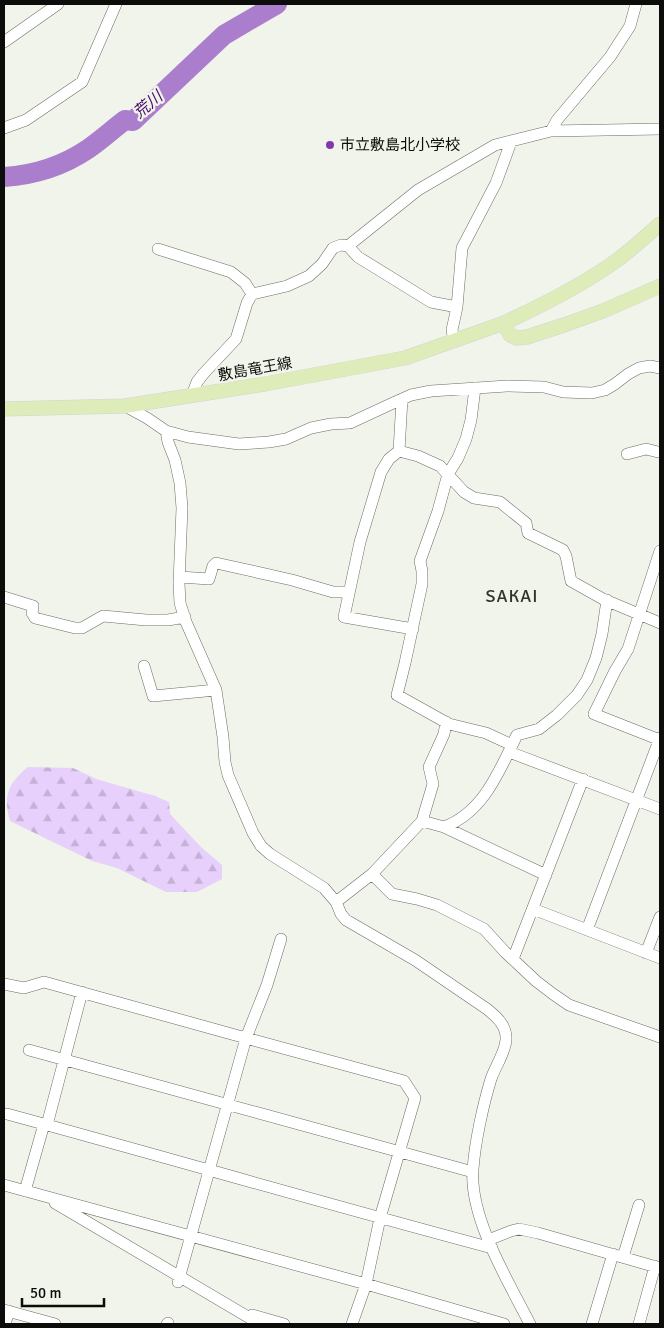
<svg xmlns="http://www.w3.org/2000/svg" width="664" height="1328" font-family="Signika,'Noto Sans JP',sans-serif">
<defs>
<pattern id="forest-firs" width="22" height="20" patternUnits="userSpaceOnUse" patternTransform="scale(1.25)"><rect width="22" height="20" fill="#e7d0fb"/><path d="M5 1l3.5 6h-7zM16 11l3.5 6h-7z" fill="#c5b1d6"/></pattern>
</defs>
<rect width="100%" height="100%" fill="#f0f4ea"/>
<path fill="url(#forest-firs)" d="M28 767 73 768 96 779 155 796 169 802 170 814 201 847 222 865V879L197 892H166L117 868 92 861 10 821C3 796 8 783 28 767Z"/>
<g fill="none" stroke-linecap="round" stroke-linejoin="round">
<path stroke="#ab7ecd" stroke-width="20" d="M4 177C34 175 63 166 88 149 101 140 113 129 125 120L133 121 224 35 277 4"/>
<g stroke="#6a6d65" stroke-width="12">
<path id="minor" d="M4 42 58 4
M4 128 26 120 82 82 116 4
M551 131 557 120 610 57 630 26 636 4
M348 246 418 190 495 145 551 131 660 129
M158 249 231 272 245 283 252 294
M454 341 452 330 457 307 462 248 496 183 511 142
M475 388 471 420 466 439 458 458 448 474 438 511 420 561 422 571V584L405 663 397 695 449 724 486 733 512 745
M192 395 197 382 204 373 236 339 247 303 252 294 287 286 309 276 322 264 333 248 341 245 348 246 358 257 431 302 457 307
M402 399 399 451 389 459 381 472 360 542 344 617 413 629
M125 406 147 418 166 431 188 437 239 444 269 442 286 439 311 428 331 424 350 423 391 404 411 395 431 391 507 386 544 387 563 392 592 393 605 390 615 384 628 374 639 368 650 366 660 368
M166 431 168 442 175 460 180 483 182 508 179 583 180 603 186 622 216 690 223 737 225 762 228 775 253 833 261 846 270 854 324 888 336 902 341 914 346 920 415 960 487 1009C497 1017 507 1026 506 1040 505 1053 495 1067 491 1079 483 1105 475 1142 473 1169 469 1217 508 1281 530 1324
M399 451 418 456 440 466 464 492 474 498 500 502 526 523 528 533 563 550 566 556 571 581 603 599 660 623
M627 454 646 449 658 452
M180 577 209 579 213 566 216 563 292 580 333 592H349
M4 597 33 606 32 613 35 618 75 628H82L103 616 146 620H168L185 617
M144 666 153 696 216 690
M660 740 594 714 615 671 628 649 660 551
M509 752 660 809
M422 821 433 784 429 767 444 734 446 722
M444 827 546 875
M372 874 392 894 417 899 437 905 484 929 505 952 536 981 553 994 569 1005 660 1037
M336 902 372 874 422 821 444 827C484 812 499 771 517 735L539 729 557 715 577 695 587 680 596 658 602 634 607 600
M533 909 660 958
M587 930 660 738
M646 953 660 917
M513 959 583 779
M4 984 24 988 44 982 246 1038 404 1081 415 1098 380 1218 366 1284 352 1324
M29 1050 473 1172
M7 1114C169 1158 330 1205 492 1248
M47 1125 82 992
M4 1185 366 1284 504 1324
M25 1191 44 1124
M55 1203 260 1324
M488 1240 511 1231 519 1229 538 1233 660 1268
M623 1257 639 1205
M178 1282 246 1038 267 985 281 939
M4 1310 55 1324
M252 1315 284 1324
M5 1324 9 1311
M167 1324 168 1323
M592 1324 613 1254
M639 1324 655 1266"/>
</g>
<g stroke="#d3d3d3" stroke-width="15">
<path id="major" d="M504 323C543 305 581 286 616 261 631 250 646 236 660 224
M4 409 125 406 265 384 405 358 504 323 510 335 517 338 527 337 564 325 603 311 660 286"/>
</g>
<use href="#minor" stroke="#fff" stroke-width="11"/>
<use href="#major" stroke="#deecb9" stroke-width="14"/>
</g>
<circle fill="#8039ac" stroke="#f0f4ea" stroke-width="2" cx="330" cy="145" r="5"/>
<g text-anchor="middle" dominant-baseline="central" stroke-width="4.5" stroke-linejoin="round" paint-order="stroke">
<g font-size="15" fill="#0c0d0a" stroke="#f0f4ea" text-anchor="start">
<text x="340" y="145">市立敷島北小学校</text>
</g>
<g font-size="15" fill="#0c0d0a" stroke="#f0f4ea">
<text transform="translate(255 369) rotate(-10)">敷島竜王線</text>
</g>
<g font-size="16" font-style="italic" fill="#48066a" stroke="#f0f4ea">
<text transform="translate(148 105) rotate(-40)">荒川</text>
</g>
<g font-size="18" letter-spacing="1" fill="#30322b" stroke="#f0f4ea">
<text x="512" y="596">SAKAI</text>
</g>
</g>
<rect width="664" height="1328" fill="none" stroke="#0c0d0a" stroke-width="10"/>
<path d="M22 1298v8h82v-8" fill="none" stroke="#0c0d0a" stroke-width="2.5"/>
<text x="30" y="1298" font-size="15" fill="#0c0d0a" stroke="#f0f4ea" stroke-width="4" paint-order="stroke">50 m</text>
</svg>
